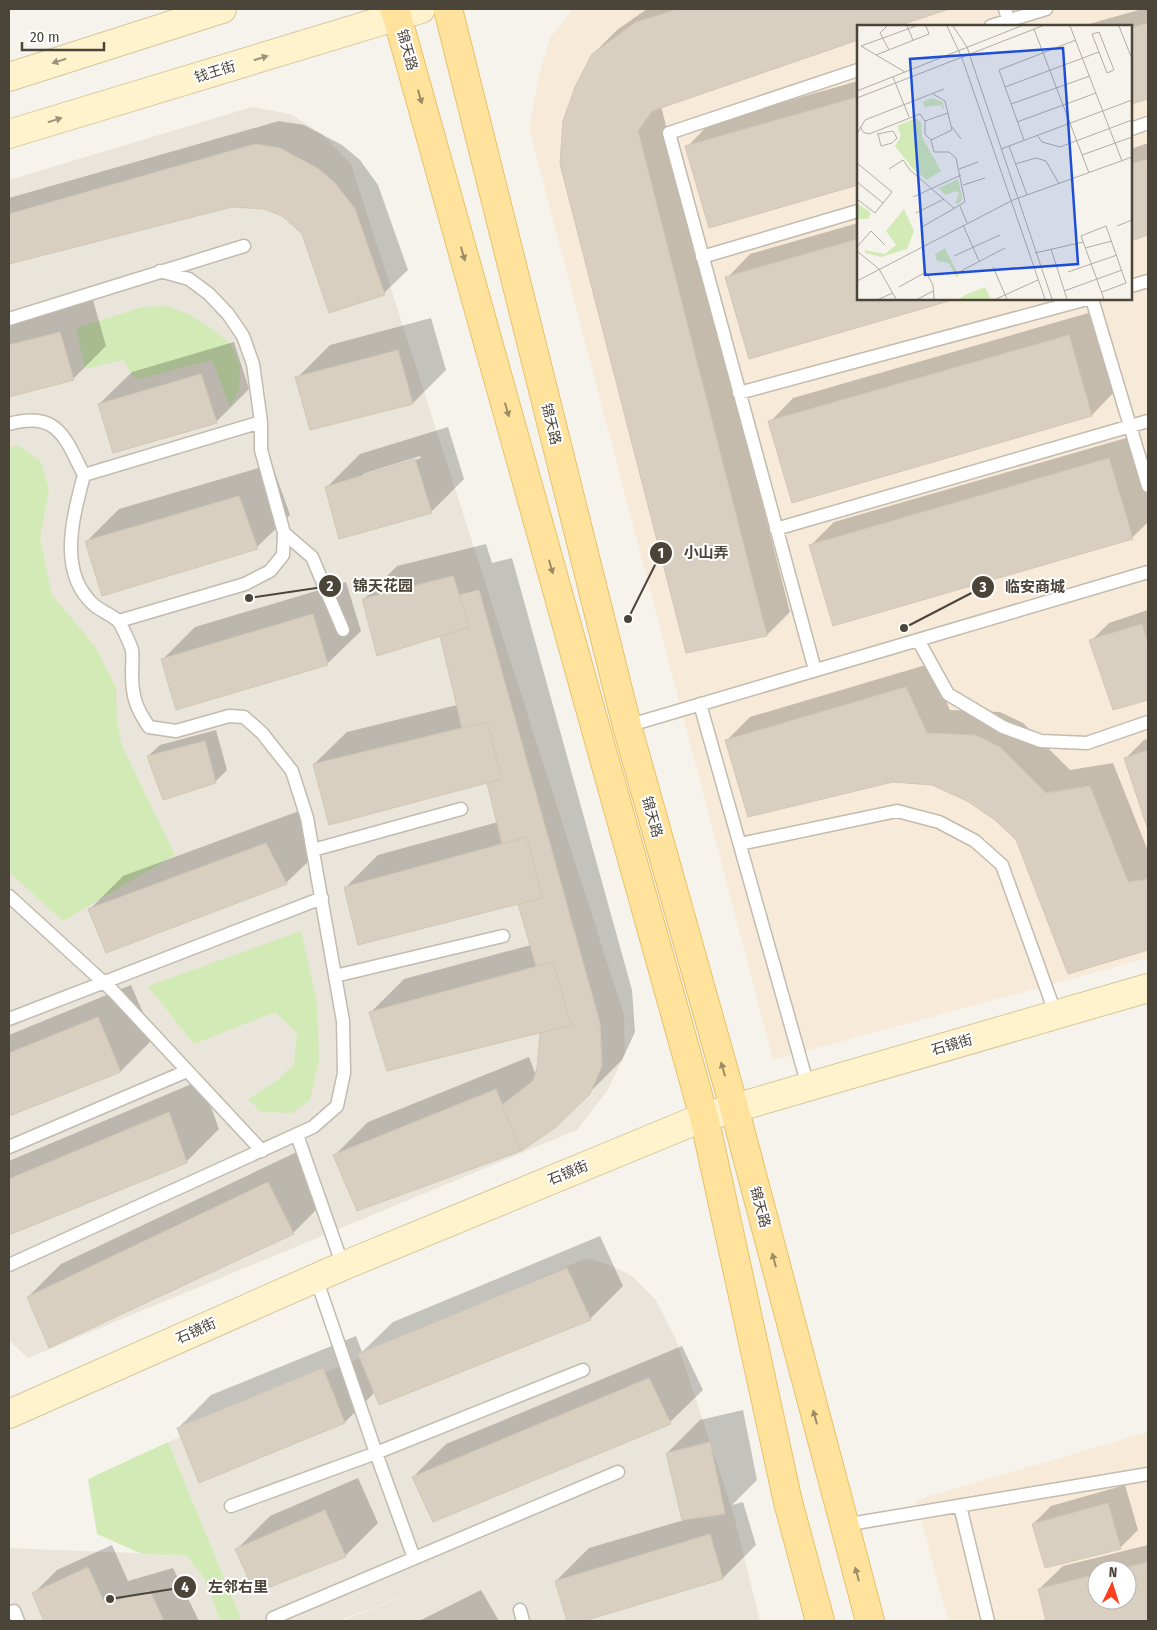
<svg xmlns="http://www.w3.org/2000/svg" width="1157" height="1630" font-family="'Fira Sans Condensed','Noto Sans SC',sans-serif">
<rect width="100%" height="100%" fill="#f6f3ec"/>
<path fill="#eae5da" d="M252 107 290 114 322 134 351 164 624 1015 625 1054 607 1091 577 1130 28 1358 9 1340V180Z
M586 1258 610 1265 632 1276 655 1299 676 1339 733 1512 760 1621H342L428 1586 339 1621H242L168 1442Z
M9 1548 186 1555 204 1578 220 1621H9Z"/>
<path fill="#f7ead8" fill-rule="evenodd" d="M573 9H1148V958L773 1060 529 128 539 75 550 38ZM858 26H1131V299H858Z
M1148 1432V1621H948L916 1500ZM1097 1570H1127V1600H1097Z"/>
<path fill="#d2eab5" d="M166 306 186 313 209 327 231 344 240 366 239 390 230 407 212 360 136 380 123 360 85 369 76 328 142 307Z
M18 445 41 462 49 490 40 538 52 595 95 646 116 687 117 721 122 746 175 855 63 921 9 872V448Z
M301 931 317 1002 319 1061 310 1100 292 1113 261 1112 248 1099 275 1082 294 1065 297 1033 275 1012 194 1044 148 986Z
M168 1442 242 1621H220L204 1578 186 1555 142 1554 97 1534 88 1479Z"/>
<path fill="#0003" fill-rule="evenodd" d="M647 9H945L894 26H858V39L661 106 790 612 767 635 593 54 617 30Z
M1142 9H1148V97L1131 102V26H1087L1089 24Z
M858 81V183L710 226 687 147 710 123Z
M279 121 304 125 342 145 360 160 378 185 408 270 384 293 303 234 283 215 264 208 232 206 9 263V198Z
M1148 143V234L1131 239V149Z
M858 223V299H952L750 357 727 278 750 254Z
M93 300 106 346 73 379 9 396V321Z
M1092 312 1115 391 1092 415 770 422 793 398Z
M431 318 446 370 413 403 311 428 297 378 330 345Z
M234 342 249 389 216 422 99 404 132 372Z
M448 427 464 479 431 512 327 487 360 454ZM420 456 421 458 363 476V474Z
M1133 436 1148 489V522L1132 538 811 545 834 522Z
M272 464 290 515 257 547 86 542 119 509Z
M486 544 492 563 512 558 632 990 635 1032 622 1060 589 1093 335 1155 368 1122 529 1057 535 1073 538 1069 541 1031 371 1012 404 979 531 945 519 902 345 888 378 855 498 822 488 782 314 764 347 732 457 705 441 634 364 599 397 566Z
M346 582 361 631 328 663 177 709 162 660 195 627Z
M1148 610V698L1114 708 1091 641 1109 623Z
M929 664 950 710 1000 712 1023 723 1070 770 1113 763 1148 851V949L1069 973 1017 839 995 819 968 800 932 783 727 740 750 717Z
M216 730 227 770 215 782 148 756 160 745Z
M1148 739V826L1126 758 1144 740Z
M299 811 320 850 287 882 106 951 90 909 123 876Z
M131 985 154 1038 121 1071 9 1115V1035Z
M201 1080 219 1129 186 1162 9 1234V1161Z
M301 1150 326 1200 293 1233 28 1297 61 1264Z
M600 1236 623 1286 590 1319 375 1392 345 1422 178 1428 211 1395 356 1336 362 1352 393 1322Z
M682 1346 703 1390 670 1422 413 1477 446 1444Z
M743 1410 757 1480 732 1505 743 1502 756 1545 723 1578 580 1621H569L556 1581 589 1548 684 1520 667 1453 700 1420Z
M358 1478 378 1523 345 1556 237 1549 270 1516Z
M1125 1485 1138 1530 1120 1548 1033 1524 1051 1506Z
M112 1545 128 1581 173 1568 199 1621H45L33 1594 57 1570Z
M1148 1545V1621H1047L1039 1589 1063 1566ZM1097 1570H1127V1600H1097Z
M481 1590 499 1621H419Z"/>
<path fill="#d8cfc1" stroke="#d3c7b4" d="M678 9H949L898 26H858V40L652 111 638 131 767 636 686 653 560 164 563 121 575 87 592 54 636 22Z
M1148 23V99L1131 104V28Z
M858 97V185L709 228 685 146Z
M255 144 280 148 319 169 336 184 355 209 385 295 329 313 302 234 282 216 264 209 232 207 9 264V214Z
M1148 159V235L1131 241V164Z
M858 239V299H956L749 359 725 277Z
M60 332 74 380 9 397V345Z
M1069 335 1092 416 792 503 768 421Z
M398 350 413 404 310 430 295 377Z
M201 374 217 423 113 453 98 404Z
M1109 458 1133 539 833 626 809 545Z
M415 459 432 513 339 539 325 487Z
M239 496 258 549 102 596 85 541Z
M453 576 470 627 377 656 362 599Z
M479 590 600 1023 602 1066 590 1094 555 1128 521 1151 502 1105 533 1081 537 1068 540 1033 571 1025 553 962 536 966 518 904 542 898 527 837 502 844 487 783 502 779 487 722 462 728 440 636 470 627 459 595Z
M313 614 328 665 176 710 161 659Z
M1142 624 1148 643V700L1113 710 1089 640Z
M906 687 927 733 976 735 1000 747 1046 793 1090 786 1128 882 1148 879V950L1068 974 1016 840 995 820 967 801 932 785 893 782 748 817 725 740Z
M487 722 502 779 329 825 313 764Z
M205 741 216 783 163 800 147 756Z
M1148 750V830L1124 758Z
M527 837 542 898 358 945 344 887Z
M266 843 287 884 106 953 88 909Z
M553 962 571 1025 387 1071 369 1012Z
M98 1017 121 1072 9 1116V1053Z
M496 1089 521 1151 357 1211 333 1155Z
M169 1112 187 1163 9 1235V1179Z
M268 1182 294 1234 49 1348 27 1297Z
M567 1268 591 1320 379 1405 358 1354Z
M323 1368 345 1423 199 1483 177 1428Z
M649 1378 671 1424 433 1522 412 1477Z
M710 1442 725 1514 682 1520 666 1453Z
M1108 1503 1121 1549 1045 1568 1032 1524Z
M325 1510 346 1557 255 1593 235 1549Z
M710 1534 723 1579 584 1621H567L555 1581Z
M1148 1562V1621H1046L1038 1589 1097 1574V1600H1127V1570H1115Z
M88 1567 105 1604 150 1591 164 1621H44L32 1593Z"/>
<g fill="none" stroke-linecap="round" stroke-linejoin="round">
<g stroke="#c2bbae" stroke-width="15">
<path id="lane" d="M1005 9 1010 26
M991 26 1046 9
M1131 129 1148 123
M702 257 858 211
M1131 286 1148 281
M1092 299 1148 486
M9 319 244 246
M739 393 1087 299
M9 424C58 410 65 438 84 475 73 517 57 572 94 605 101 611 110 614 117 620 121 623 130 644 132 650 133 657 132 666 132 673 132 697 136 708 149 727L176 731 229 716 244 717 262 733 292 771 307 818 343 1021 344 1073 337 1106 313 1127 9 1265
M84 475 261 422
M776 529 1148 421
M284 533 312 557 343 630
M119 621 245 584 270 571 283 555 284 533 261 450V422L253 364 243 336 228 314 209 294 189 279 160 271
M918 640 948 694 1003 727 1041 741 1087 743 1148 722
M815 670 669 133 858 70
M700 704 808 1086
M627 726 1148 572
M740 844 897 811 939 822 975 841 1002 865 1056 1015
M313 850 461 809
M9 896 113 991 262 1151
M335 976 503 936
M9 1019 322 898
M297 1135 343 1266
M9 1147 187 1071
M316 1278 376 1453 414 1558
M231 1506 376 1453 583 1370
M960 1506 988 1621
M844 1525 1148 1474
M520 1610 523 1621
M9 1613 14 1611 18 1621
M273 1618 618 1472"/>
</g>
<g stroke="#d6c79b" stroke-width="30">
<path id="secondary" d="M9 77 222 9
M9 134 421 9
M9 1414 343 1266 704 1117 1148 988"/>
</g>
<g stroke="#e6c16a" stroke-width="30">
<path id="primary" d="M394 9 397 16 704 1117 788 1502 820 1621
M448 9 627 726 734 1107 870 1621"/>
</g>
<use href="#lane" stroke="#fff" stroke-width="12"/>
<use href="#secondary" stroke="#fff3cd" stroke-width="28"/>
<use href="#primary" stroke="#ffe39c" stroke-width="28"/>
</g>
<defs><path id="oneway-solid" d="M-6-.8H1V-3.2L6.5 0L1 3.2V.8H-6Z" transform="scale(1.25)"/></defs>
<g fill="#9c937c">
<use href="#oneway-solid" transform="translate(261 58) rotate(-17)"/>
<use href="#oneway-solid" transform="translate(59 61) rotate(162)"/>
<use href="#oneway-solid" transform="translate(55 120) rotate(-17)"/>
</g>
<g fill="#9c8c66">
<use href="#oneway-solid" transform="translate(420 97) rotate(74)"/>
<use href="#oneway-solid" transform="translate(463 254) rotate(74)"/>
<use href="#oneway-solid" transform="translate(507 410) rotate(74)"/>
<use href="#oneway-solid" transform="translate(551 567) rotate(74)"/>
<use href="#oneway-solid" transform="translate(723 1069) rotate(-106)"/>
<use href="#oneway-solid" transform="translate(774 1260) rotate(-105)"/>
<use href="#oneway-solid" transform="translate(815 1417) rotate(-105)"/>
<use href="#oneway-solid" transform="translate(857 1574) rotate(-105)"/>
</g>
<g text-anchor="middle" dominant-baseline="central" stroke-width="4" stroke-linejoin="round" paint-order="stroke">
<g font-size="14" fill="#4b4439" stroke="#fff">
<text transform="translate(407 50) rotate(74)">锦天路</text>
<text transform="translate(215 72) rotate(-17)">钱王街</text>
<text transform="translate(551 424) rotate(76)">锦天路</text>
<text transform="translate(652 817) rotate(74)">锦天路</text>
<text transform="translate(952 1045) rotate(-16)">石镜街</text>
<text transform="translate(568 1173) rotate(-22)">石镜街</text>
<text transform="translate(760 1207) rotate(75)">锦天路</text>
<text transform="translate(196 1331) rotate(-24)">石镜街</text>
</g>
</g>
<g transform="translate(857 25)">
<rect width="275" height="275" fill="#f6f3ec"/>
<path d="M74 73 86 77 87 86 84 80 67 82 66 77ZM59 93 64 98 65 112 84 146 70 155 56 144 38 121 44 111 40 101ZM101 154 105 172 104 177 98 179 102 168 99 166 88 170 82 163ZM0 178 14 188 11 194H0ZM47 184 57 206 50 224 24 232 8 228V225L28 229 39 220 29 206ZM88 223 102 251 99 252 92 238 80 236 78 229ZM128 262 134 274H102L108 270Z" fill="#d2eab5"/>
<path fill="none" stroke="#b2ada4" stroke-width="1" d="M30 1 23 8 32 25M50 1 56 15M90 1 105 33 188 274M96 1 110 22 195 274M213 1 265 136M262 1 275 34M177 4 232 148M242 7 257 45 250 48 235 9ZM19 30 72 9 69 1M48 47 4 21 59 1M36 52 52 92M148 62 242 27M0 66 164 1M0 73 185 1M154 79 233 51M68 96 91 88M160 97 239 68M3 101 6 107 12 109 63 89 68 96V109L74 115 77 127H92L99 133 108 177 65 202M95 102 104 114M0 109 8 95 87 64M20 109 36 106 40 113 35 118 24 121 21 109M180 110 185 117 203 122 275 95M74 115 95 105 88 76 76 69M167 115 142 45 219 15M152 121 170 170M144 124 275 75M225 130 275 112M0 138 35 167 18 188 0 174M158 139 179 133 189 136 202 159M32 144 46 135 53 145 98 184M102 144 121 137M0 157 26 178M106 160 128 153M56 172 104 150M103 181 110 198M59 188 87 174M106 200 122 236M260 201 275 195M0 222 14 206 28 220M228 223 255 216M194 224 210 274M0 226 22 244 39 274M178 228 226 217M97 231 143 210M136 242 150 274M104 246 148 223M211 247 260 230M0 256 156 175 275 132M42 262 69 247 76 260 77 274M207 266 265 245M245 267 269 258 249 201 224 211 247 274M22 274 36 268M61 274 76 266M139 274 181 255"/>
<path fill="#1d4ed8" fill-opacity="0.15" stroke="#1d4ed8" stroke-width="2.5" d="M206 23 221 239 68 250 53 34Z"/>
<rect width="275" height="275" fill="none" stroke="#4b4439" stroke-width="2.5"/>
</g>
<path fill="none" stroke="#4b4439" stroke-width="2" d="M628 619L661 553M249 598L330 586M904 628L983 587M110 1599L185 1587"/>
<g fill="#4b4439" stroke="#fff" stroke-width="2">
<circle cx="628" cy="619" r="5"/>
<circle cx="249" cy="598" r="5"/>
<circle cx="904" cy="628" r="5"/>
<circle cx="110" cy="1599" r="5"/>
<circle cx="661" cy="553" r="12"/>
<circle cx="330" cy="586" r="12"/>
<circle cx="983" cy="587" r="12"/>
<circle cx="185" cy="1587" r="12"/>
</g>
<g font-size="15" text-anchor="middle" font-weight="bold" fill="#fff">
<text x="661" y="558">1</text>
<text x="330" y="591">2</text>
<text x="983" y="592">3</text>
<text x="185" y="1592">4</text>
</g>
<g font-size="15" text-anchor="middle" font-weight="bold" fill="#4b4439" stroke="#fff" stroke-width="4" stroke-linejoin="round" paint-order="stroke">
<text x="706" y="558">小山弄</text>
<text x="383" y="591">锦天花园</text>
<text x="1035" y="592">临安商城</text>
<text x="238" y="1592">左邻右里</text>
</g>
<rect width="1157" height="1630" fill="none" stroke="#4b4439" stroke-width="20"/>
<g transform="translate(1112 1585) rotate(4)"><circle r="24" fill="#ffffff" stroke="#b7b4b0"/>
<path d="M0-4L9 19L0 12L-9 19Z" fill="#fc3f1d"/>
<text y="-8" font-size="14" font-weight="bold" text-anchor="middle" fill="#4b4439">N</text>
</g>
<path d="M22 42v8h82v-8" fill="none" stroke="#4b4439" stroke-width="2.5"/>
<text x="30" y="42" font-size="15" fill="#4b4439" stroke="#ffffff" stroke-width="4" paint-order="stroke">20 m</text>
</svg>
